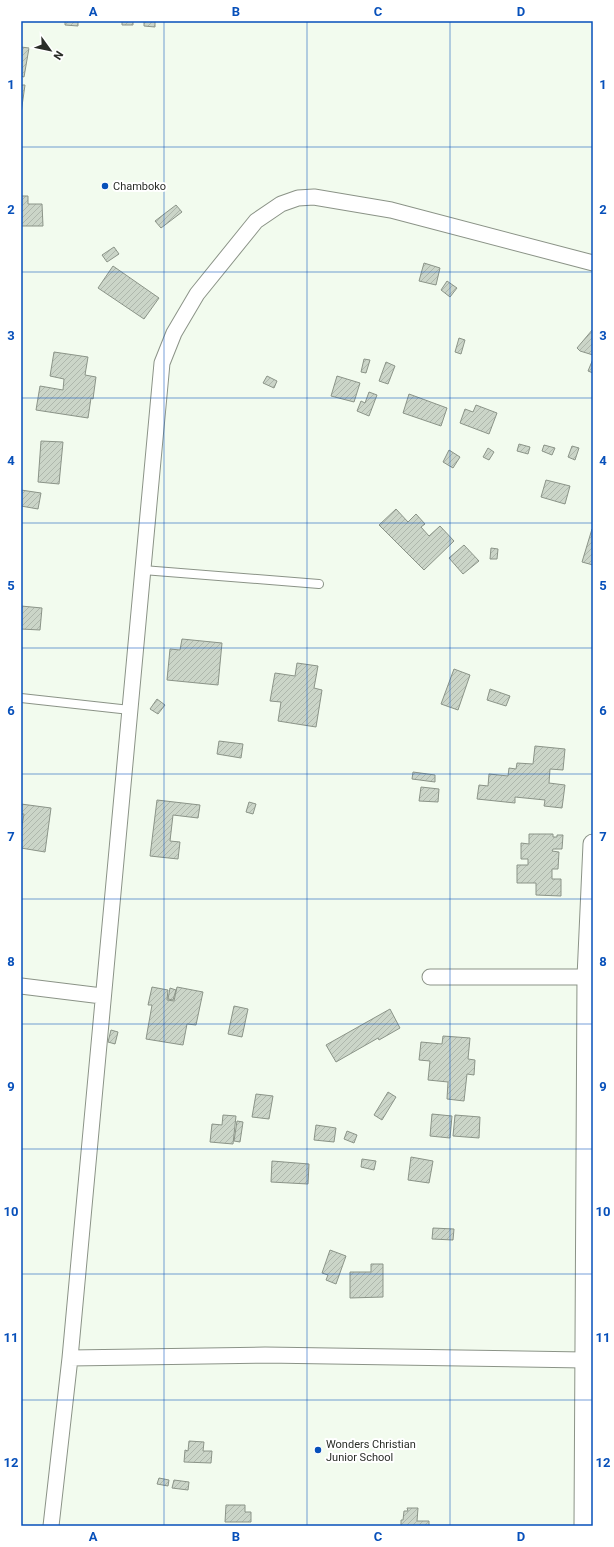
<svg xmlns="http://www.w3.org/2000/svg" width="614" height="1547" font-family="Roboto,sans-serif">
<defs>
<pattern id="building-hatch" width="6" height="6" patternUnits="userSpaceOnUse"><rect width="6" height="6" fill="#cbd5c8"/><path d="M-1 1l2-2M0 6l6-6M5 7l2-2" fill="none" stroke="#aeb7ac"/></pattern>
</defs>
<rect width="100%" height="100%" fill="#f2fbee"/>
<path fill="url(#building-hatch)" stroke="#8b9488" d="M65 21H78V26L65 25Z
M122 21H133V25H122Z
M144 21H155V27L144 26Z
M21 47 29 48 24 77 21 76Z
M21 85H25L21 113Z
M21 196H28V204H42L43 226H21Z
M176 205 182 212 161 228 155 221Z
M114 247 119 254 107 262 102 255Z
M424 263 440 268 436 285 419 281Z
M113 266 159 298 144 319 98 288Z
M447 281 457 288 450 297 441 290Z
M593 329V355L580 351 577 348Z
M459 338 465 340 461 354 455 352Z
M54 352 88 357 85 375 96 377 93 399 91 398 88 418 36 410 40 386 63 390 64 379 50 376Z
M364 359 370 360 366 373 361 372Z
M593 359V373L588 371Z
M386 362 395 366 388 384 379 381Z
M267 376 277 381 274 388 263 383Z
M337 376 360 383 354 402 331 396Z
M369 392 377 395 369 416 357 411 361 401 365 403Z
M409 394 447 408 441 426 403 413Z
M476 405 497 413 489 434 460 423 465 409 473 412Z
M41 441 63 442 59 484 38 482Z
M519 444 530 447 528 454 517 451Z
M544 445 555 448 552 455 542 451Z
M572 446 579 448 575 460 568 457Z
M488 448 494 452 489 460 483 457Z
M449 450 460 457 453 468 443 462Z
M546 480 570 486 565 504 541 497Z
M21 490 41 493 38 509 21 506Z
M396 509 408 522 416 514 425 524 421 527 429 536 440 526 454 541 424 570 379 525Z
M592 529H593V565L582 562Z
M464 545 479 561 463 574 449 558Z
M491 548 498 549 497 559H490Z
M21 606 42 608 40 630 21 629Z
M182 639 222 643 218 685 167 680 170 649 180 650Z
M297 663 318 666 314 688 322 690 316 727 278 721 281 702 270 701 275 673 295 676Z
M454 669 470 675 458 710 441 704Z
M490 689 510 696 506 706 487 700Z
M157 699 165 705 158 714 150 709Z
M219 741 243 744 241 758 217 754Z
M535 746 565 749 563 770 550 769 549 783 565 785 562 808 544 806 545 800 515 797V803L477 799 479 785 488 786 489 774 508 776 509 768 516 769 517 763 533 764Z
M413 772 435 775V782L412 779Z
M421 787 439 789 438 802 419 801Z
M157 800 200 805 198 818 173 815 170 841 180 842 178 859 150 856Z
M249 802 256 804 253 814 246 812Z
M21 804 51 808 45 852 21 848V831L24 814H21Z
M529 834H553V837H557V835H563L562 849H553L552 851 559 852 558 869H552V879H561V896L536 895V883H517V865H528V859H521V843L529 844Z
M152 987 168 990 167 1000 174 1001 177 987 203 992 196 1025 187 1024 183 1045 146 1039 152 1005H148Z
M170 988 176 990 173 1000 168 999Z
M234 1006 248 1009 242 1037 228 1034Z
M390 1009 400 1028 379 1040 378 1038 336 1062 326 1045Z
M111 1030 118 1032 115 1044 108 1042Z
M443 1036 470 1038 468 1059 475 1060 474 1075 467 1074 464 1101 447 1099 448 1082 428 1080 430 1061 419 1060 421 1042 442 1044Z
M388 1092 396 1097 382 1120 374 1115Z
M256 1094 273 1096 269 1119 252 1117Z
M432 1114 452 1116 450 1138 430 1136Z
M223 1115 236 1116 233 1144 210 1142 212 1124 222 1125Z
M455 1115 480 1117 479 1138 453 1136Z
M237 1121 243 1122 240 1142 234 1141Z
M316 1125 336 1128 334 1142 314 1140Z
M347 1131 357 1135 354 1143 344 1139Z
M411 1157 433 1161 429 1183 408 1180Z
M362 1159 376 1161 374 1170 361 1167Z
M272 1161 309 1164 308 1184 271 1182Z
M433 1228 454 1229 453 1240 432 1239Z
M330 1250 346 1256 336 1284 326 1280 328 1275 322 1273Z
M371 1264H383V1297L350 1298V1272H371Z
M189 1441 204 1442 203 1451H212L211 1463 184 1462 185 1450 188 1451Z
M159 1478 169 1480 168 1486 157 1484Z
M174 1480 189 1482 188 1490 172 1488Z
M226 1505H245V1512H251V1522H225Z
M407 1508H418L417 1521H429V1526H401V1520H403L404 1511H408Z"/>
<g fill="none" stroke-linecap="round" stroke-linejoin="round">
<g stroke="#8b9387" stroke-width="10">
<path id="service" d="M143 570 319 584
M21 698 130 710"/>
</g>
<g stroke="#8b9387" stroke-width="17">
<path id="minor" d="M430 977H587
M21 986 102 996
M70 1358 265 1355 584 1360
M51 1526 70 1358 162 363 174 333 197 294 256 221 281 204 298 198 314 197 391 210 593 263"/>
</g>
<g stroke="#8b9387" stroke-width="21">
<path id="tertiary" d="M584 1526 587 977 593 844"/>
</g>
<use href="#service" stroke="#fff" stroke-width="8"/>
<use href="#minor" stroke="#fff" stroke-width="15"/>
<use href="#tertiary" stroke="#fff" stroke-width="19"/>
</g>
<path fill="none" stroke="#0750ba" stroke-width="1" stroke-opacity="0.55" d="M164 21V1526M307 21V1526M450 21V1526M21 147H593M21 272H593M21 398H593M21 523H593M21 648H593M21 774H593M21 899H593M21 1024H593M21 1149H593M21 1274H593M21 1400H593"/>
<g fill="#0750ba" stroke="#fff" stroke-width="1.5">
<circle cx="105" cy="186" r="4"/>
<circle cx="318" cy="1450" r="4"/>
</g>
<g text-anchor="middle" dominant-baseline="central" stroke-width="4" stroke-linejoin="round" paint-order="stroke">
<g font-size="11" fill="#2a2d28" stroke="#fff" text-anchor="start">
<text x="113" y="186">Chamboko</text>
<text x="326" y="1444">Wonders Christian<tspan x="326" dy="13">Junior School</tspan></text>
</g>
</g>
<rect width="614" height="1547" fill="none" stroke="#ffffff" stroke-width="44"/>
<g transform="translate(50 50) rotate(123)" stroke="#ffffff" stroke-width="3" paint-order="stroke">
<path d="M0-3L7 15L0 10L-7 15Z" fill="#2a2d28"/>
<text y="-6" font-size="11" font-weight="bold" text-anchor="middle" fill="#2a2d28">N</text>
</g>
<rect x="22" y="22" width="570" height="1503" fill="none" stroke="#0750ba" stroke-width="1.5"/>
<g font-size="13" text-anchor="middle" font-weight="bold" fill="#0750ba">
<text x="93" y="16">A</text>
<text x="236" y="16">B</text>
<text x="378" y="16">C</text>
<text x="521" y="16">D</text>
<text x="11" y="89">1</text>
<text x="603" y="89">1</text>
<text x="11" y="214">2</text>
<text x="603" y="214">2</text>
<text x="11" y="340">3</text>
<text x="603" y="340">3</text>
<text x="11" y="465">4</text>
<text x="603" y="465">4</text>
<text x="11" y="590">5</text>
<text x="603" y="590">5</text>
<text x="11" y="715">6</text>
<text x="603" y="715">6</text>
<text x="11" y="841">7</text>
<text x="603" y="841">7</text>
<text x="11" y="966">8</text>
<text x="603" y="966">8</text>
<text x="11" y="1091">9</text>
<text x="603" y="1091">9</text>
<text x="11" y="1216">10</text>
<text x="603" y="1216">10</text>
<text x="11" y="1342">11</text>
<text x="603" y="1342">11</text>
<text x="11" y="1467">12</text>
<text x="603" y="1467">12</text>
<text x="93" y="1541">A</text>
<text x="236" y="1541">B</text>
<text x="378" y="1541">C</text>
<text x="521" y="1541">D</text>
</g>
</svg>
